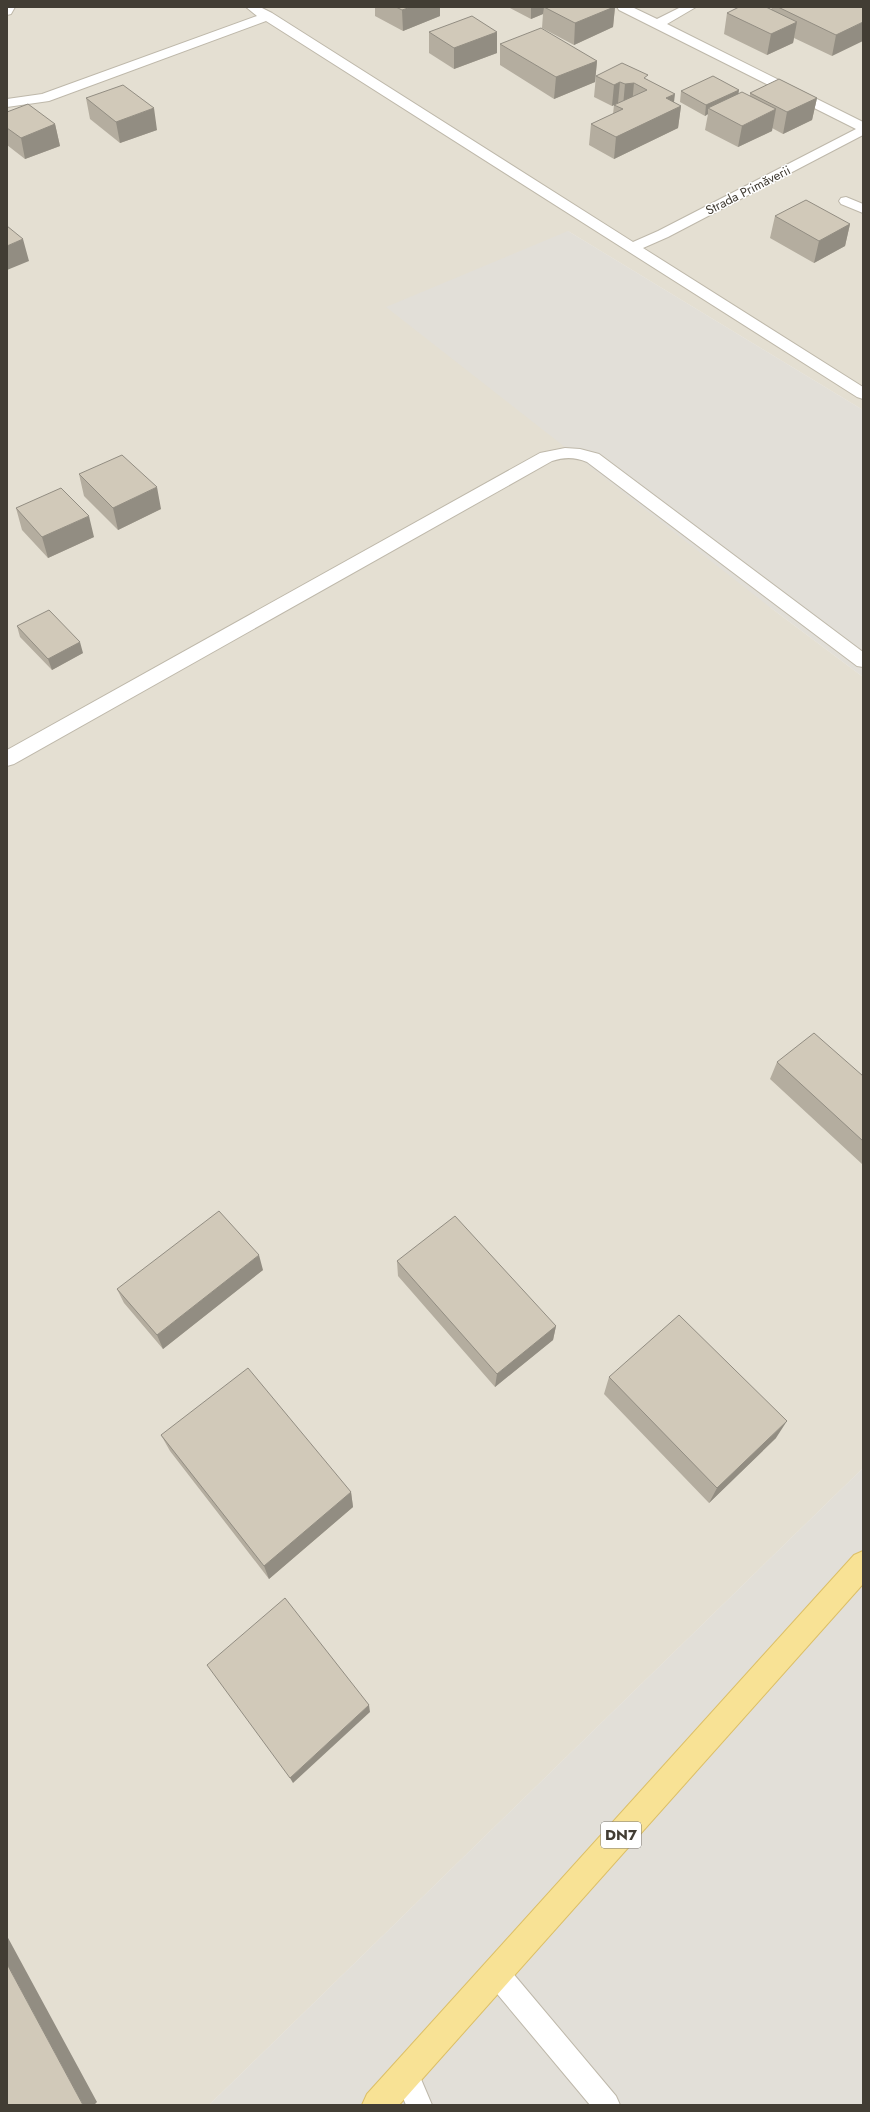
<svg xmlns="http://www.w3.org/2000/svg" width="870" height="2112" font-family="Jost,sans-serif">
<rect width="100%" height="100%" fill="#f1ede3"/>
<path fill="#e4dfd2" d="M7 7H863V410L568 231 771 608 863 677V1468L209 2105H7Z"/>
<path fill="#e2dfd8" d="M568 231 863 410V677L771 608 386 307Z
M863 1468V2105H209Z"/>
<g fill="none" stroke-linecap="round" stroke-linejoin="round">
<g stroke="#beb8aa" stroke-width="2">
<path id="service" d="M497 1961 506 1965 616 2096 620 2105H590L488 1983 484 1974 488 1965Z
M406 2061 415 2065 432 2105H406L393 2074 397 2065Z"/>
</g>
<g stroke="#beb8aa" stroke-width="2">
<path id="minor" d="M7 7H15L11 14 7 15Z
M246 7H260L272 13 633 242 658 231 856 129 619 10 617 7H632L657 19 681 7H696L667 24 863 122V135L668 237 643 248 863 387V399L857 397 266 21 49 101 7 107V99L42 94 257 16Z
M846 197 863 204V213L841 204 839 201 841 198Z
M565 448 580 449 599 454 863 652V667L857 666 587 462C575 457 564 457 552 461L14 764 7 766V750L540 453Z"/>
</g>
<g stroke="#dcbf66" stroke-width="2">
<path id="primary" d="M863 1551V1584L399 2105H362L367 2094 854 1555Z"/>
</g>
<use href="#service" fill="#fff" fill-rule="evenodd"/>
<use href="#minor" fill="#fff" fill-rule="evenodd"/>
<use href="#primary" fill="#f8e295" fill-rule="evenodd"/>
</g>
<path fill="#b4ad9f" d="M375 7H440V16L403 31 375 16Z
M508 7H615L613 27 574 45 542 28 543 14 531 19Z
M772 7H860L832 56 794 38 793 43 767 55 724 34 727 13 771 10Z
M429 32H497V53L454 69 429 53Z
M500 44 597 61 595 82 554 99 500 65Z
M596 76 647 79 674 103 681 106 678 128 614 159 589 145 591 124 613 114 614 105 612 106 594 97Z
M739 90 738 94 750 96V93L817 98 812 120 783 134 772 128V131L738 147 705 130 708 114 705 116 680 102 681 91Z
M86 98 157 130 120 143 90 119Z
M7 112 55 124 60 146 25 159 7 145Z
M775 216 850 224 845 246 814 263 770 238Z
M79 474 161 509 118 530 84 496Z
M16 508 94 537 48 558 22 530Z
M17 626 83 653 52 670 20 637Z
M777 1062 863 1076V1163L862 1164 770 1079Z
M397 1261 556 1326 553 1340 495 1387 398 1276Z
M263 1270 163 1349 124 1303 117 1289Z
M609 1377 776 1438 709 1503 604 1394Z
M161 1435 351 1492 353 1507 269 1579 170 1451Z"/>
<path fill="#928d82" d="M411 7H440V16L403 31 402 10Z
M531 7H544L543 14 531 19Z
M614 7H615L613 27 574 45 575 23Z
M797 22 793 43 767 55 771 34Z
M863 22V41L832 56 836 35Z
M497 32V53L454 69V48Z
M597 61 595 82 554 99 556 77Z
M620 82 618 103 612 106 614 85Z
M634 83 632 105 623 106 625 84Z
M739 90 737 101 708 108V114L705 116 706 105Z
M675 94 673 110 681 106 678 128 614 159 616 137 666 98Z
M817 98 812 120 783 134 787 112Z
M154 108 157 130 120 143 116 122Z
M776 109 772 131 738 147 742 126Z
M55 124 60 146 25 159 21 138Z
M850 224 845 246 814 263 819 241Z
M23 239 29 261 7 270V246Z
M157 487 161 509 118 530 113 508Z
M89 516 94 537 48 558 42 537Z
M80 642 83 653 52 670 48 659Z
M259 1255 263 1270 163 1349 157 1335Z
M556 1326 553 1340 495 1387 497 1374Z
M787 1421 776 1438 709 1503 717 1488Z
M351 1492 353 1507 269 1579 264 1566Z
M369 1705 370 1712 293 1783 290 1778Z
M7 1936 97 2102 94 2105H83L7 1964Z"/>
<path fill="#d1c9b9" stroke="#928d82" d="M396 7H411L402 10Z
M544 7H614L575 23Z
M739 7H766L797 22 771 34 727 13Z
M778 7H860L863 8V22L836 35Z
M472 16 497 32 454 48 429 32Z
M541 28 597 61 556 77 500 44Z
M622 63 648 75 644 78 675 94 666 98 681 106 616 137 591 124 623 109 614 105 647 90 634 83 625 84 620 82 614 85 596 76Z
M713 76 739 90 706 105 681 91Z
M779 79 817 98 787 112 750 93Z
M123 85 154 108 116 122 86 98Z
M742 92 776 109 742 126 708 108Z
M28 104 55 124 21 138 7 128V112Z
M806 200 850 224 819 241 775 216Z
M7 226 23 239 7 246Z
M122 455 157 487 113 508 79 474Z
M61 488 89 516 42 537 16 508Z
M49 610 80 642 48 659 17 626Z
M814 1033 863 1076V1141L777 1062Z
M219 1211 259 1255 157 1335 117 1289Z
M455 1216 556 1326 497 1374 397 1261Z
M679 1315 787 1421 717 1488 609 1377Z
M248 1368 351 1492 264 1566 161 1435Z
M285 1598 369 1705 290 1778 207 1665Z
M7 1964 83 2105H7Z"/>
<g text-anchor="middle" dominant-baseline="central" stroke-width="3" stroke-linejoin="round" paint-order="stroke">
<g font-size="13" fill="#423d34" stroke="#fff">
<text transform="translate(748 190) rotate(-27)">Strada Primăverii</text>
</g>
<rect fill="#fff" stroke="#7b7771" stroke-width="1" x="601" y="1822" width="40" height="26" rx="3"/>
<g font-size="15" font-weight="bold" fill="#423d34">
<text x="621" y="1835">DN7</text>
</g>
</g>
<rect width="870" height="2112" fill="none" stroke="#423d34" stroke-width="16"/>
</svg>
